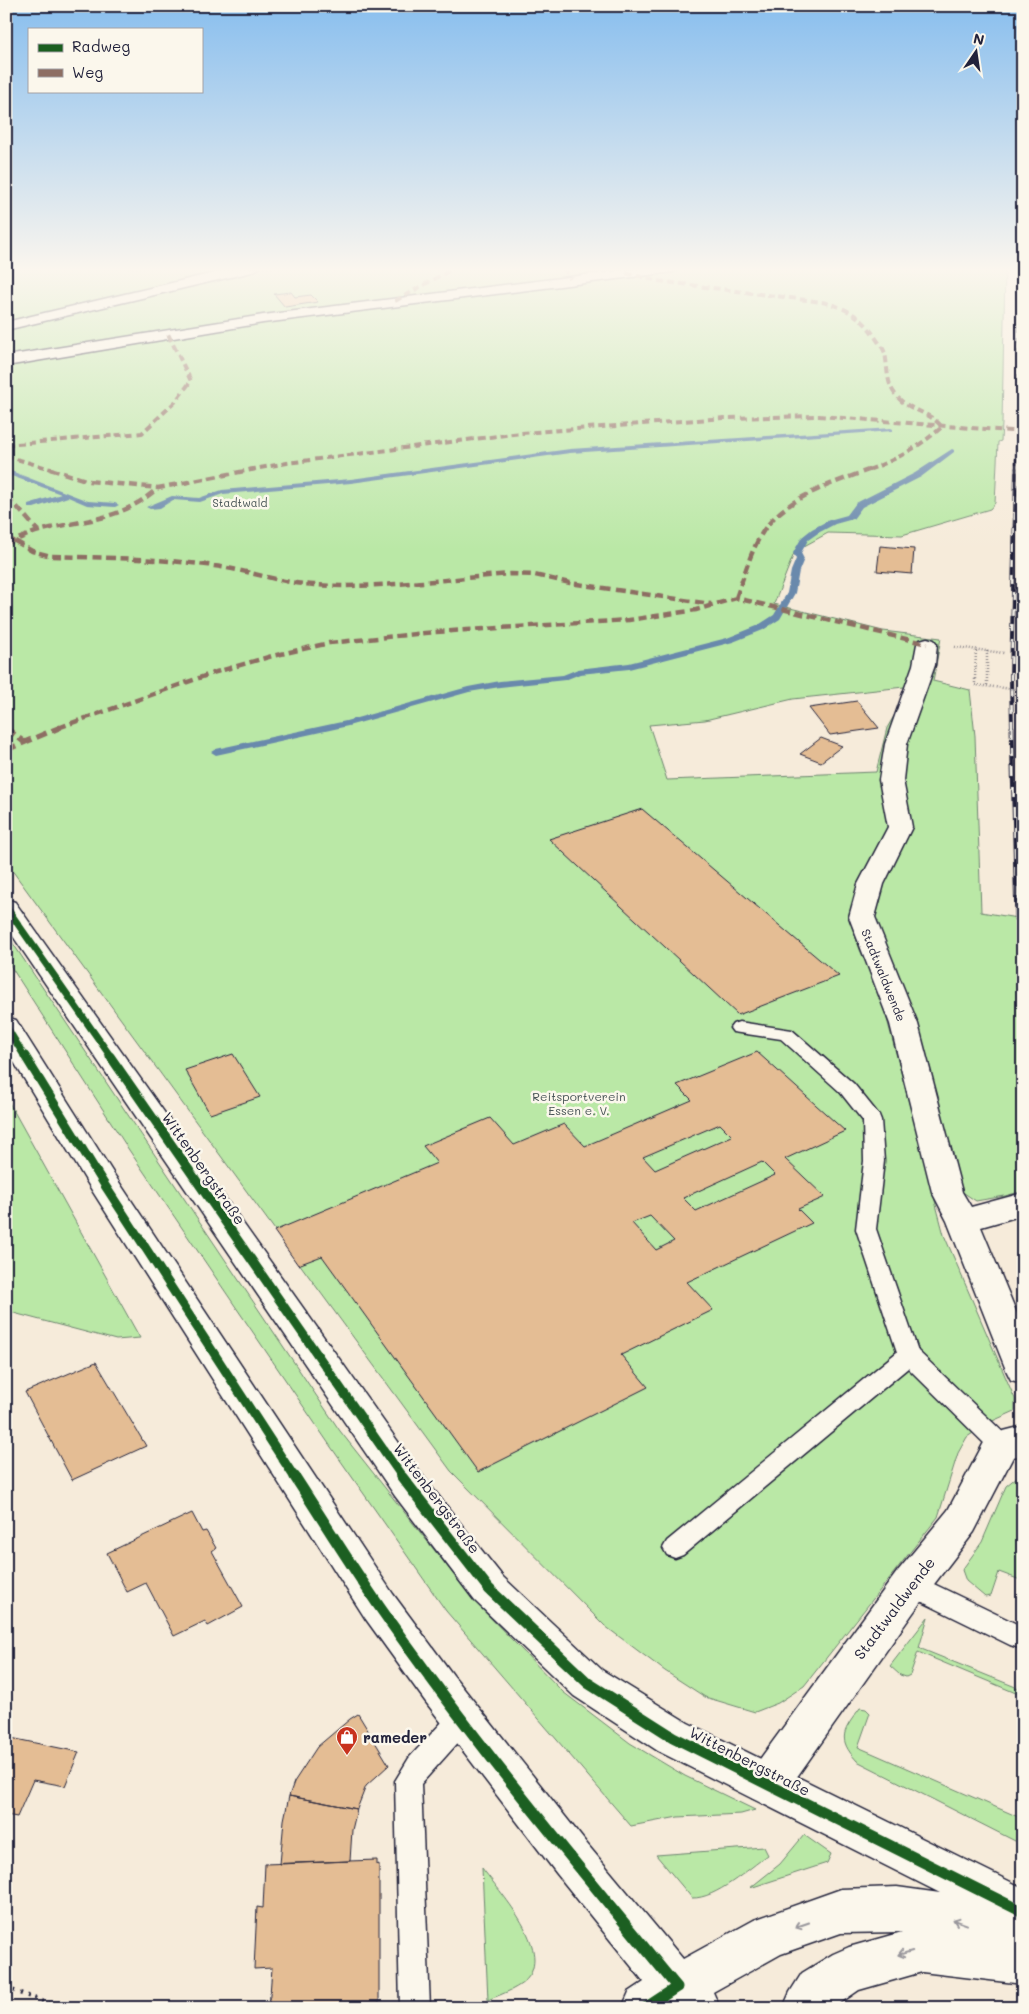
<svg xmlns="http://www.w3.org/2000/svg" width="1029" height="2014" font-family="Mali,sans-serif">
<rect width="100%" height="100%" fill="#f6ebda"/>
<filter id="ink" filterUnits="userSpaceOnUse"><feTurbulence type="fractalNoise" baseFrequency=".02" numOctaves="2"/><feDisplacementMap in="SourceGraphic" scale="10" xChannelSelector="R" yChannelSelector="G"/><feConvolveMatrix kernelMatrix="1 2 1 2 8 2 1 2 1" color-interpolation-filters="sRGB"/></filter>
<g filter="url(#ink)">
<path fill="#bae8a6" stroke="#6e8570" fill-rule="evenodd" d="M6 268H1005L1002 424 1001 441 998 442 995 503 990 509 902 535 828 533 795 551 774 604 883 631 941 638 933 681 970 690 975 736 981 912 1023 919V1191L1005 1196 976 1201 961 1191 871 920 850 921 860 950 879 989 944 1235 1015 1399V1411L988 1423 967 1437 958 1453 938 1517 804 1686 778 1703 755 1712 705 1697 665 1671 605 1626 451 1471 6 862ZM904 687 905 697 887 728 876 772 667 780 649 725 705 720 793 699Z
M6 933 340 1431 477 1604 563 1692 630 1743 685 1776 755 1810 741 1814 678 1817 631 1826 446 1611 331 1447 129 1150 6 959Z
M6 1097 140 1338 116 1340 6 1311Z
M1023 1472V1581L999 1572 991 1596 985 1597 966 1581 962 1570 982 1542 1006 1486Z
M928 1617 919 1648 1018 1688 1023 1673V1696L918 1652 910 1675 906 1677 900 1675 890 1666Z
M860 1708 866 1709 870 1713 858 1747 1023 1819V1845L857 1761C836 1738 844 1730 860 1708Z
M804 1835 831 1854 827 1863 750 1888 780 1864Z
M764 1847 768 1855C748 1869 716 1899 692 1898L656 1855Z
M482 1868C500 1892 548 1944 530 1975 522 1988 501 1994 488 2000Z"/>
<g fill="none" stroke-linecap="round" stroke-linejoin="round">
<path fill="#6989ac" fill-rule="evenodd" d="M891 428 893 429V431L570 453 351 483 223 494 200 502 173 500 160 508 150 509 146 507 172 496 199 498 222 490 351 479 570 449Z
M952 449 954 450V452L921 477 862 507 853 519 835 524 818 533 808 540 801 553 804 559 799 571 795 593 780 619 763 630 733 642 629 669 580 674 565 680 500 687 469 692 348 726 216 755 211 752 216 749 346 721 468 687 500 681 563 675 578 669 629 663 727 638 757 626 774 615 787 593 791 571 796 559 793 553 802 537 812 529 829 520 847 515 856 503 915 473Z
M6 469 88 501 115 503 119 505 115 507 87 505 68 497 34 508H28V504L61 494 6 474Z"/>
</g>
<path fill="#e4bd94" stroke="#22223b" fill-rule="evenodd" d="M291 292 295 297 311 295 318 302 285 307 274 294Z
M880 546 914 549 912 574 877 571Z
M857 701 879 728 830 735 809 708Z
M821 738 842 746 821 762 800 754Z
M642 809 839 976 738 1015 549 839Z
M757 1052 845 1131 785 1159 825 1197 798 1209 812 1223 687 1282 713 1310 621 1355 648 1387 478 1472 322 1256 298 1265 274 1231 437 1163 423 1146 490 1118 514 1145 564 1124 585 1146 692 1100 677 1085ZM720 1124 732 1136 655 1170 643 1157ZM762 1162 775 1175 696 1211 683 1198ZM650 1216 674 1241 656 1250 632 1223Z
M233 1054 260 1097 210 1114 185 1070Z
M96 1362 146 1446 72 1480 25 1392Z
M192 1513 202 1532 206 1531 216 1548 212 1551 243 1607 208 1626 205 1621 174 1636 146 1583 127 1592 107 1553Z
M358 1714 389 1765 366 1786 357 1809 289 1796 294 1782 317 1747 350 1719Z
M6 1737 79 1752 65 1786 33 1780 17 1817 6 1815Z
M289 1796 357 1809 352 1830 350 1861 280 1864 284 1820Z
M377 1860V1865L379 1864V2008H269L272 1968 254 1969 257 1907 263 1908 265 1864Z"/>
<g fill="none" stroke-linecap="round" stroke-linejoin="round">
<g stroke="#22223b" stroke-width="3">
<path id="lane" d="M739 1022 792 1030 854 1084 879 1115 881 1120 884 1161 876 1229 918 1351 1009 1438 1012 1445 1009 1452 1001 1454 993 1452 908 1368 683 1555 675 1558 667 1555 663 1548 667 1541 897 1352 856 1229 864 1161 863 1121 840 1092 781 1039 733 1032 730 1028 733 1024Z
M911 1573 1023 1627V1647L1019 1648 1010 1645 902 1592 899 1584 902 1576Z
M463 1706 472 1709 476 1718 472 1727 421 1784 430 2008H400L395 1781 409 1758 454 1709Z"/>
</g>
<g stroke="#22223b" stroke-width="3">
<path id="street" d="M235 268H259L252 272 6 330V322Z
M641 268H680L673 272 263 323 6 366V356L263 315Z
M927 638 934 640 937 644 935 665 907 744 903 780 912 827 884 884 875 917 918 1024 962 1192 971 1207 1023 1193V1215L981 1227 1023 1328V1383L1011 1380 1006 1370 947 1221 932 1192 890 1024 849 917 858 884 888 827 879 780 885 744 913 665 917 644 920 640Z
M1023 1426V1455L1013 1457 974 1532 925 1596 782 1798 767 1804 752 1798 746 1784 752 1770 897 1572 948 1510 988 1435Z"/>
</g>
<g stroke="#22223b" stroke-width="3">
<path id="secondary" d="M6 899 15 902 421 1474 503 1577 602 1670 688 1723 1023 1888V1984L922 1972 859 1990 833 2008H783L790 1992 802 1973 833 1954 849 1947 902 1932 841 1933 781 1954 713 1992 720 2008H622L629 1992 644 1982 557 1874 425 1701 365 1618 93 1192 6 1049V1017L16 1020 115 1176 393 1594 453 1675 587 1844 683 1959 754 1920 841 1889 897 1887 940 1893 658 1751 574 1696 475 1601 395 1496 6 926Z"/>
</g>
<path stroke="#22223b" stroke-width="2" stroke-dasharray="0.5 2" stroke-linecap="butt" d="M6 279 9 280 6 286"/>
<path stroke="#22223b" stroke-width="2.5" stroke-dasharray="0.5 2.5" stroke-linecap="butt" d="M955 647 1004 653
M987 651V686
M975 679 976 650"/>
<path stroke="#22223b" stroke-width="4.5" stroke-dasharray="2 5.5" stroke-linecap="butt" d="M6 1988 61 2008"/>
<use href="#lane" fill="#fbf7ec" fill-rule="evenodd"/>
<use href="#street" fill="#fbf7ec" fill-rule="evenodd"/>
<use href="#secondary" fill="#fbf7ec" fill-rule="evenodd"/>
<g stroke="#22223b" stroke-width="3">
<path id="rail-far2" d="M1016 470 1020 268"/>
</g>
<g stroke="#22223b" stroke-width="4">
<path id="rail-far1" d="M1012 728 1011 678 1016 469"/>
</g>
<g stroke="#22223b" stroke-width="5">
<path id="rail" d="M1012 727 1017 919
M1021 808 1023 772"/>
</g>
<use href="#rail-far2" stroke="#fbf7ec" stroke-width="2" stroke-dasharray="6" stroke-linecap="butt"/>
<use href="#rail-far1" stroke="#fbf7ec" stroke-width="2.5" stroke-dasharray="8" stroke-linecap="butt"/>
<use href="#rail" stroke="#fbf7ec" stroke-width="3" stroke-dasharray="10" stroke-linecap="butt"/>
<path stroke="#22223b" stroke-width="2.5" stroke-dasharray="0.5 2.5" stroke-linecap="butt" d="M975 679V685L1023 690"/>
<path stroke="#8d6e63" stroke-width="4" stroke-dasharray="7 4" stroke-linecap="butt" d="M564 268 570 279
M626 273 659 281 822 302C848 308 863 317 877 340 880 344 883 348 885 353 888 368 886 382 895 394 907 411 930 411 942 427 919 447 896 460 868 470
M395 301 454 268
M6 445 142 433 175 402 191 381 168 334
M6 456 54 470
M249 470 287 463 521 433 724 418 819 416 1023 432"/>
<path stroke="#8d6e63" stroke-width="4.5" stroke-dasharray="9 4.5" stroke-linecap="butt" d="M50 469 89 481 158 488 255 469
M6 498 18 508 38 531
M15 541 32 551 51 556C105 558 160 558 214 566 248 570 280 583 314 585 378 589 447 579 511 574L535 575 570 583 711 604
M6 543C18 540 28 534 39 531 87 518 117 523 158 488
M736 598C744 576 750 553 762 533 784 497 834 483 871 469
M58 728 216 672 272 656 329 643 435 632 629 620 696 610 736 598 927 644"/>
<path stroke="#8d6e63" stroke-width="5.5" stroke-dasharray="11 5.5" stroke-linecap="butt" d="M6 728 24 742
M6 750 61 727"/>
<g stroke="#fbf7ec" stroke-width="10">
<path id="cycleway-far2" d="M6 907 111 1057
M6 1026 25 1057"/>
</g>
<g stroke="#fbf7ec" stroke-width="12">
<path id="cycleway-far1" d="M25 1056 104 1184 295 1478
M110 1056 403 1478"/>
</g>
<g stroke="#fbf7ec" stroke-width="14">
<path id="cycleway" d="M295 1477C323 1520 350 1564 379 1606 471 1738 575 1863 677 1987L645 2008
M402 1477 489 1589 588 1683 673 1737 1023 1912"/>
</g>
<use href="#cycleway-far2" stroke="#1b5e20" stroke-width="7"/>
<use href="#cycleway-far1" stroke="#1b5e20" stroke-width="9"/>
<use href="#cycleway" stroke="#1b5e20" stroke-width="11"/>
</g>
<defs><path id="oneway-shaft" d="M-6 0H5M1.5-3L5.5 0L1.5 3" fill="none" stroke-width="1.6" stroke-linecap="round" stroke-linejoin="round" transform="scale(1.25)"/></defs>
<g stroke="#99979c">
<use href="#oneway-shaft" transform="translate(960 1922) rotate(-160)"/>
<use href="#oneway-shaft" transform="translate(802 1925) rotate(161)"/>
<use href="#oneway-shaft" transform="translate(905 1953) rotate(165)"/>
</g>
</g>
<linearGradient id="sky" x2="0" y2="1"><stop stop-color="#88beee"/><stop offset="0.49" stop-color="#fbf6ee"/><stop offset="1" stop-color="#fbf6ee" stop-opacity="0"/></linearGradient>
<rect width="1029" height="550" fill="url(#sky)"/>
<defs>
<g id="shop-pin" transform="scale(1.125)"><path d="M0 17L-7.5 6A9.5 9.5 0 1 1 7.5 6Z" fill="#c8321e" stroke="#fbf7ec"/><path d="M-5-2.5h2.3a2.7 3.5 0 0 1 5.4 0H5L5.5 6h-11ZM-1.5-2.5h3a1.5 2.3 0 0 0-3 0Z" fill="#fff"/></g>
</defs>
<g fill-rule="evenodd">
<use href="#shop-pin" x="347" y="1737"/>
</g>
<g text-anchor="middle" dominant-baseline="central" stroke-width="5" stroke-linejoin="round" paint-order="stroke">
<g font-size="11" fill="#485456" stroke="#fbf7ec">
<text x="240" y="502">Stadtwald</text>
</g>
<g font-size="12" fill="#22223b" stroke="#fbf7ec">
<text transform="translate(884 975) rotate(68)">Stadtwaldwende</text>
</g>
<g font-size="12" fill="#485456" stroke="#fbf7ec">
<text x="579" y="1096">Reitsportverein<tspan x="579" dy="14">Essen e. V.</tspan></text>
</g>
<g font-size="15" fill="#22223b" stroke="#fbf7ec">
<text transform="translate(204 1168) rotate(55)">Wittenbergstraße</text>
<text transform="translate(437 1498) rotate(53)">Wittenbergstraße</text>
<text transform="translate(894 1608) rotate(-53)">Stadtwaldwende</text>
<text transform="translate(750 1761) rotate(27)">Wittenbergstraße</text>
</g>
<g font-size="15" font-weight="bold" fill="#22223b" stroke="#fbf7ec" text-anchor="start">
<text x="363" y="1737">rameder</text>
</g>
</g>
<rect width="1029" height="2014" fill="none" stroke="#fbf7ec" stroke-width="25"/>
<rect x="12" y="12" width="1004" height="1989" fill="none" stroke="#22223b" stroke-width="2" filter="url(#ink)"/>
<rect x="28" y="28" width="175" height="65" fill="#fbf7ec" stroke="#a4a2a5"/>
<rect x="38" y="44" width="25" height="8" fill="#1b5e20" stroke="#a4a2a5"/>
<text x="72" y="52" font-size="15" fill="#22223b">Radweg</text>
<rect x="38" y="69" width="25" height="8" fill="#8d6e63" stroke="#a4a2a5"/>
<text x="72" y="78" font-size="15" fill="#22223b">Weg</text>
<g transform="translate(976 52) rotate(13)" stroke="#fbf7ec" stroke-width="4" paint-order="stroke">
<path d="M0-4L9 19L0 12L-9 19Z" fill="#22223b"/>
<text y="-8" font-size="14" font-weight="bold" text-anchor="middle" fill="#22223b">N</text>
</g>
</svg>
